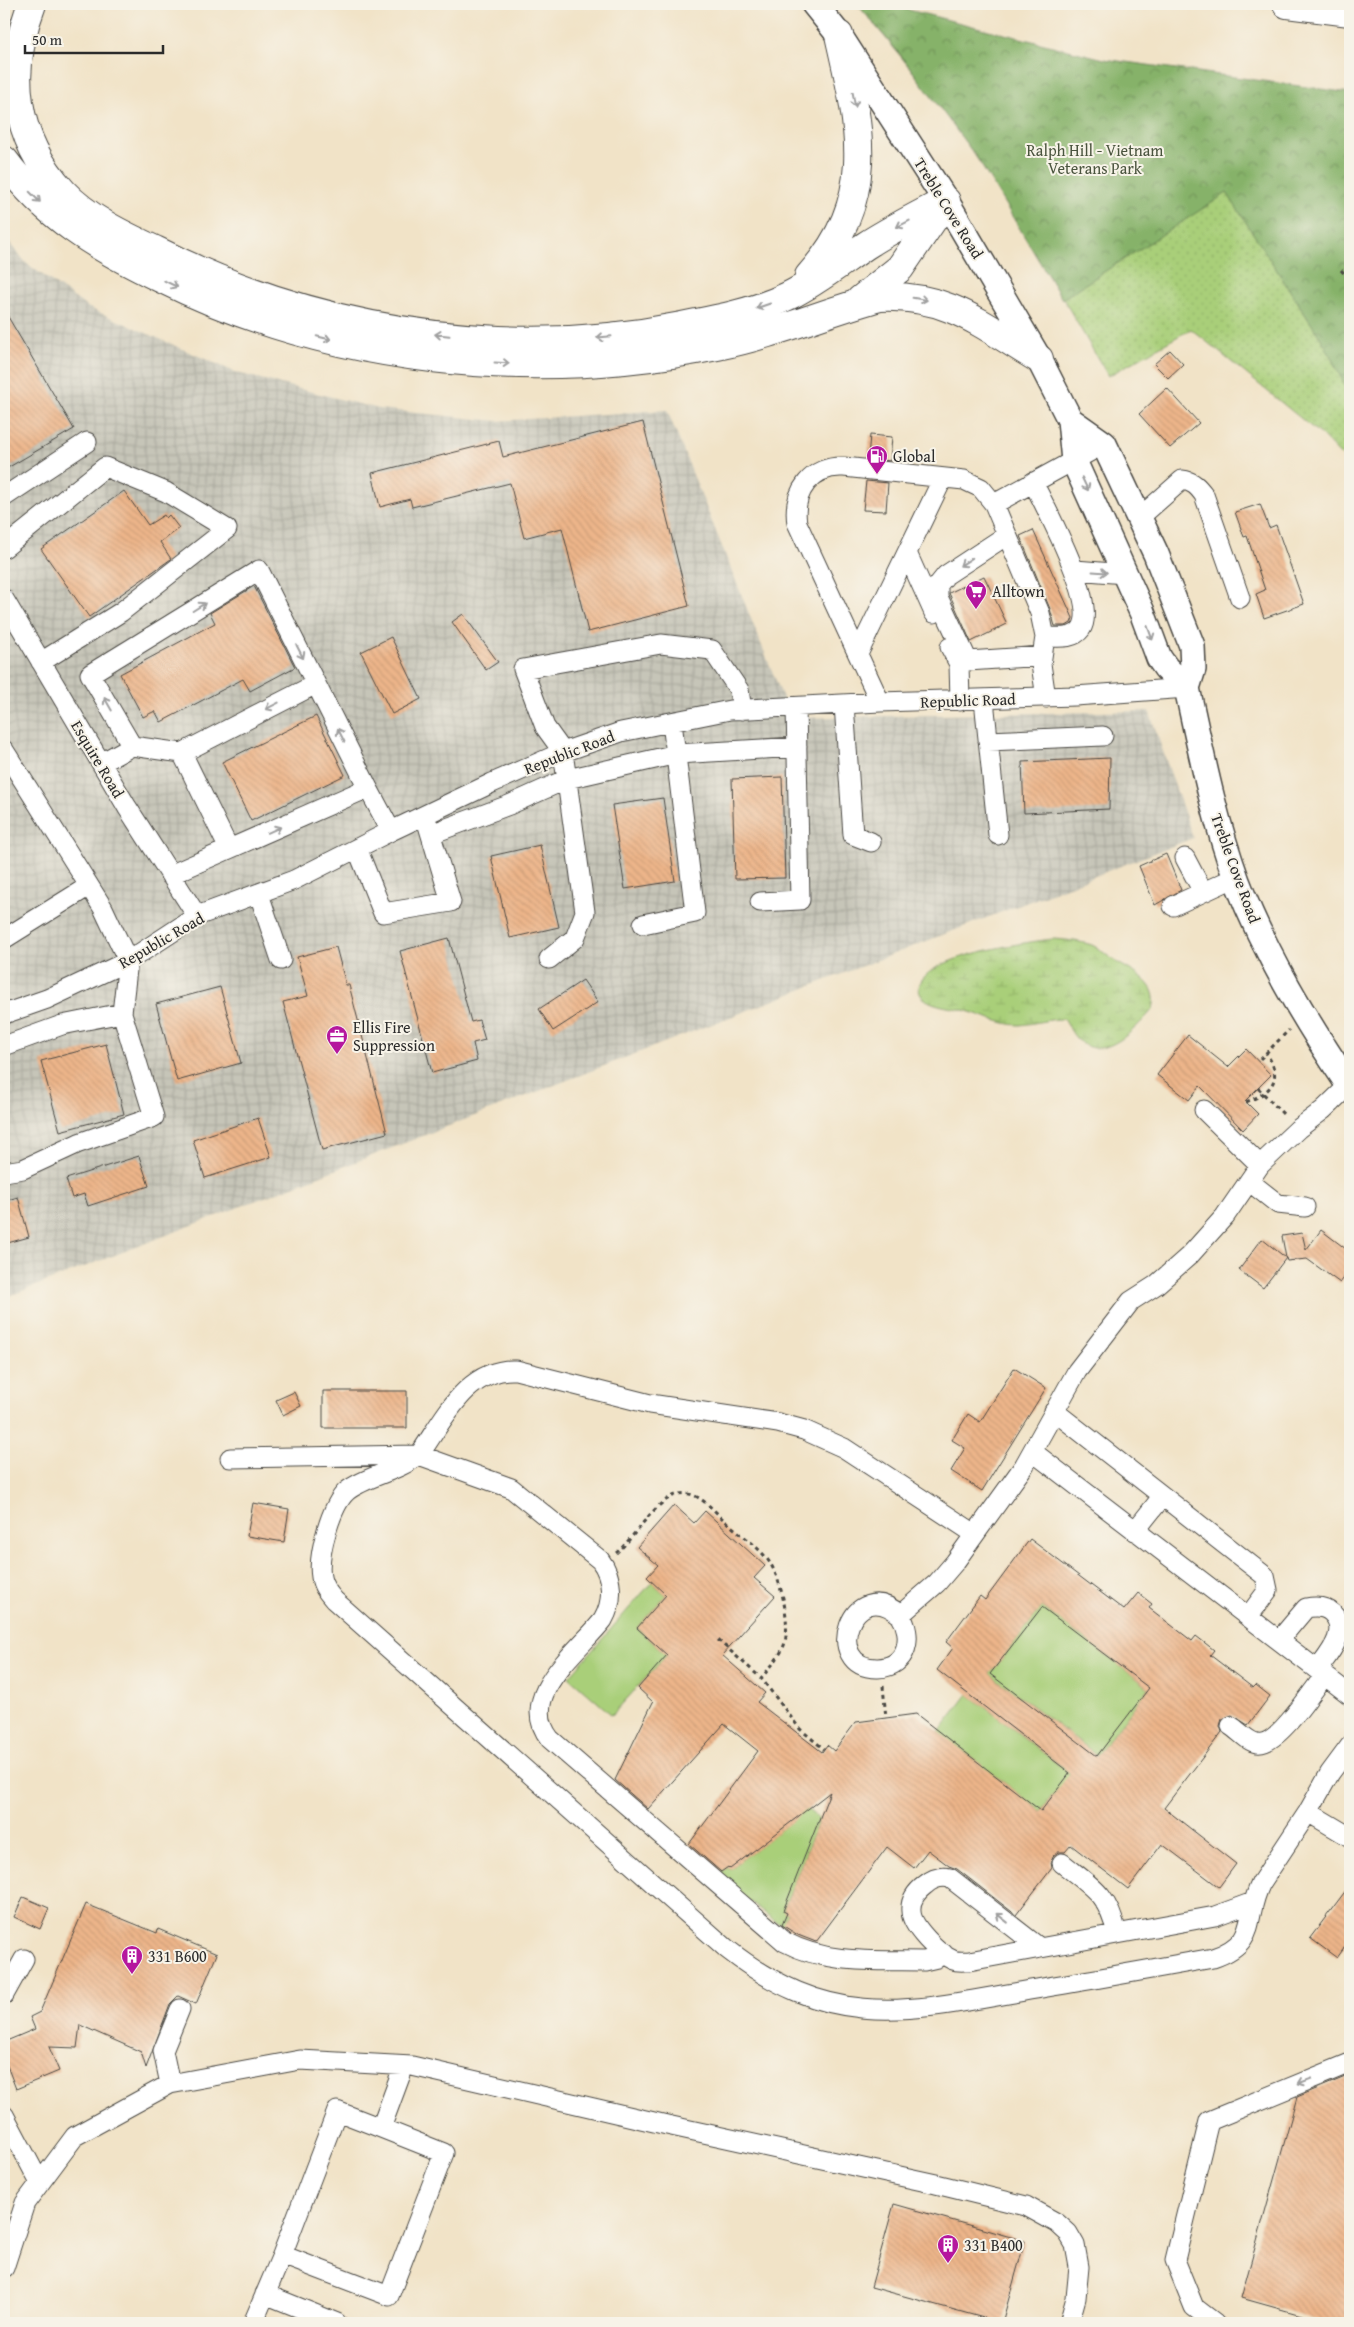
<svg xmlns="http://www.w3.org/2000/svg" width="1354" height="2327" font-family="'Gentium Book Plus',serif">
<defs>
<pattern id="industrial-grid" width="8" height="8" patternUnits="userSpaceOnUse" patternTransform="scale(1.25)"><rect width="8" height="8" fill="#c6c5b8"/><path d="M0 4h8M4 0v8" fill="none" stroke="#aaa99e"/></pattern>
<pattern id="grass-dots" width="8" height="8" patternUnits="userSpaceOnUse" patternTransform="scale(1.25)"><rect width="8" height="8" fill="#a9cf79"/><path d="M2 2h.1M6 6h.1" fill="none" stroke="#92b269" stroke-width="1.8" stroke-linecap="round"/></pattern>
<pattern id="forest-crowns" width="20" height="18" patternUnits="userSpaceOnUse" patternTransform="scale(1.25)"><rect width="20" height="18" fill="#86b269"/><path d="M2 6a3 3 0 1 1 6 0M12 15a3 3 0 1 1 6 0" fill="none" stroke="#6e9157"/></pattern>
<pattern id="wetland-marsh" width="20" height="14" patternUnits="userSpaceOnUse" patternTransform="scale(1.25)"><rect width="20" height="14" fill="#a9cf79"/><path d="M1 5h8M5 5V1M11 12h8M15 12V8" fill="none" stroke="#92b269"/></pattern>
<pattern id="building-back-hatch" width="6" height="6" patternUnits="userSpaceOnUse" patternTransform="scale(1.25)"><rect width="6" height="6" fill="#edb58a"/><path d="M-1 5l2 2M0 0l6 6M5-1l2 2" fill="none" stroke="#cb9c77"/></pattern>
</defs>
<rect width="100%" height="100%" fill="#f7f3e8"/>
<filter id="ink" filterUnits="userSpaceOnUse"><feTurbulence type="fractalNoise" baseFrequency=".02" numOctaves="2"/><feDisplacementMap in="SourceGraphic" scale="10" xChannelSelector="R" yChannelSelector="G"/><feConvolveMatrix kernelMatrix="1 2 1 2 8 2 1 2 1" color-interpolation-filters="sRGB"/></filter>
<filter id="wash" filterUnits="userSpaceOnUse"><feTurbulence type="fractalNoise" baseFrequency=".0096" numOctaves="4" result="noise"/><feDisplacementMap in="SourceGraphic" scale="20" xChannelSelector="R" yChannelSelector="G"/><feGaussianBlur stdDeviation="1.12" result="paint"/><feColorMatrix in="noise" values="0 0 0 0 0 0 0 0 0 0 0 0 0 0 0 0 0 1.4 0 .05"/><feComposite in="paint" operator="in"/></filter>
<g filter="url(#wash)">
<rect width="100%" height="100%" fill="#f1e3c7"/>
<path fill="url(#industrial-grid)" d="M4 235 26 263 87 307 237 373 379 409 497 421 667 410 791 718 1149 711 1193 838 4 1298Z"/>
<path fill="url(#grass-dots)" stroke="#6a7d52" d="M857 4 1350 121V465L1320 434 1191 329 1108 376C1065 303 1024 227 976 157 940 104 899 53 857 4Z"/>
<path fill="url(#forest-crowns)" stroke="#586e4a" d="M857 4H885L1104 59 1350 93V396L1325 345 1227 193 1062 299 977 158 899 53Z"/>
<path fill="url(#wetland-marsh)" stroke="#6a7d52" d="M1053 939C1067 940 1079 941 1092 945 1099 948 1105 954 1112 959 1129 971 1161 981 1153 1009 1136 1029 1102 1065 1077 1039 1072 1034 1068 1025 1064 1019 1048 1019 1034 1024 1019 1025 1002 1025 977 1013 959 1009 948 1007 918 1004 919 988 921 956 1028 942 1053 939Z"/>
<path fill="#a9cf79" stroke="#6a7d52" d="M652 1582 666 1595 637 1628 667 1655 612 1715 569 1677Z
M1042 1607 1149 1688 1097 1755 990 1674Z
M968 1694 1078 1780 1055 1792 1041 1811 939 1732Z
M807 1809 819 1819 783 1910 787 1913 782 1926 716 1876 728 1867 730 1869Z"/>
<g id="blocks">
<path fill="url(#building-back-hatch)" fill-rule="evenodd" d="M4 310 74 429 4 470Z
M1170 350 1183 364 1168 378 1154 364Z
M1167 388 1199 423 1170 448 1139 414Z
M643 422 689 606 588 632 562 528 524 538 510 483 412 507 410 499 380 507 372 473 499 441 503 457Z
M870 435 892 437 890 461 868 458Z
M866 481 888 483 886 511 863 510Z
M124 491 148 525 164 515 166 518 169 515 179 528 160 542 171 559 89 617 41 549Z
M1260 504 1269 528 1276 525 1304 604 1264 618 1256 594 1265 590 1247 536 1244 537 1235 512Z
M1033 530 1073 618 1071 623 1066 626H1055L1050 609 1020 536Z
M984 576 1007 624 971 642 949 593Z
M254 586 295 667 250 691 243 679 161 722 155 711 143 717 120 674 215 623 210 613Z
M463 614 498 662 486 670 452 622Z
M391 637 421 699 392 714 361 652Z
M316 716 345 775 251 821 222 762Z
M1110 758 1109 809 1024 813 1022 762Z
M782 777 785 878 735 879 732 779Z
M663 798 675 881 625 889 612 805Z
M540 845 559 927 510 938 491 856Z
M1166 854 1181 890 1155 905 1139 866Z
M449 938 471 1022 479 1020 485 1040 473 1043 477 1061 432 1073 400 951Z
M336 947 346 985H349L387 1133 322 1150 283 1002 308 996 297 957Z
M583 980 598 1002 553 1031 539 1009Z
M220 987 241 1063 177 1081 156 1004Z
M1188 1035 1228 1067 1246 1049 1271 1075 1245 1101 1258 1114 1243 1130 1200 1086 1189 1100 1157 1075Z
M106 1044 124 1114 60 1131 41 1061Z
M258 1118 271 1157 205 1178 193 1140Z
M139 1156 149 1186 88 1206 84 1194 72 1198 66 1179Z
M18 1197 29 1237 4 1244V1201Z
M1321 1230 1350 1252V1270L1340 1283 1307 1259 1287 1261 1286 1258 1263 1288 1239 1270 1262 1239 1286 1258 1282 1236 1302 1233 1306 1250Z
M1014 1368 1046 1388 982 1491 951 1471 965 1448 952 1440 968 1414 980 1422Z
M323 1391H407V1428H323Z
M294 1392 301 1406 283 1415 276 1400Z
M253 1503 289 1509 284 1542 247 1536Z
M674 1505 694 1523 705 1511 765 1566 754 1578 775 1596 722 1655 765 1693 757 1702 822 1752 827 1745 834 1751 856 1722 916 1714 1041 1811 1070 1773 937 1670 953 1648 946 1642 980 1596 985 1600 1030 1539 1124 1610 1138 1593 1152 1604 1149 1608 1192 1641 1196 1636 1214 1650 1210 1655 1253 1688 1256 1685 1270 1696 1248 1725 1232 1715 1222 1719 1220 1726 1222 1732 1164 1808 1236 1864 1219 1887 1162 1844 1128 1889 1071 1845 1065 1852H1058L1053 1856 1051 1862 1052 1868 1016 1915 957 1869 949 1866 928 1850 914 1868 887 1847 816 1942 798 1935 782 1925 787 1913 783 1911 830 1792 730 1869 728 1867 721 1872 689 1844 758 1751 724 1724 648 1809 615 1780 653 1702 638 1688 667 1655 637 1628 666 1595 647 1577 658 1565 637 1547ZM1042 1607 1149 1688 1097 1756 990 1674Z
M1350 1885V1940L1337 1958 1310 1938Z
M23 1897 49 1908 40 1929 14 1917Z
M86 1904 157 1933 158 1929 217 1954 196 2004 178 1996 170 2004 146 2068 141 2052 80 2025 77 2048 49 2047 59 2071 16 2089 4 2058V2042L35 2029 30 2017 40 2012Z
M1350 2075V2323H1330L1241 2298 1297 2097Z
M894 2204 1025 2241 1002 2323 871 2287Z"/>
</g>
</g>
<g filter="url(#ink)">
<use href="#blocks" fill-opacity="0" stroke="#494742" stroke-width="1"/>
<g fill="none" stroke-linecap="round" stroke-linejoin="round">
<g stroke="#494742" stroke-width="21">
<path id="minor" d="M1033 482C1046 509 1099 605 1081 629 1073 640 1057 637 1045 637
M4 497 87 442
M1139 518 1182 480C1193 481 1198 487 1204 495L1240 598
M4 548 105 467 166 492 227 529 121 612 41 662
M907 553 934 613
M1075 570 1125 574
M4 599 127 807 197 916
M950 647 959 664 960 701
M858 654 943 478
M968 661 938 597V585L946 575 1007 535
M959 664 968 661 1042 656
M1046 698 1041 664 1045 637 1040 613 994 504 1104 444
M984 700 998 835
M880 702 797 523C792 492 812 465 844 467L964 480 981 488 994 504
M844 704 853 835 871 842
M988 741 1103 736
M132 746 90 674 259 570 368 788 170 875
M4 750 103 908 128 961 122 1013 154 1117 79 1143 23 1169 4 1172
M182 753 229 849
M101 763 132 746 182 753 316 684
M368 788 391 831
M431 834 509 805 567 779 677 754 797 747
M357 848 383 913 451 902 427 822
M1185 858 1203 892
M259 894 281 960
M760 902 800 900 796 707
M1173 906 1236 877
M643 924 695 913 672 722
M4 939 89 886
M549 959 575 938 585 912 563 752 545 727 523 669 661 644 712 650 739 690 742 710
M4 1014 47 999 128 961 197 916 294 880 391 831 492 783 563 752 621 732 730 710 880 702 1075 696 1187 688
M4 1046 62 1025 122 1013
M1204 1110 1260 1165
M1250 1182 1278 1204 1305 1207
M1054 1411 1265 1576 1268 1590 1248 1617
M1033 1452 1350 1695
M230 1458 419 1455C443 1421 467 1367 516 1370L650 1404 778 1423 804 1430 844 1448 975 1534
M1135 1531 1162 1497
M900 1615C914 1635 908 1667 878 1668 820 1669 852 1572 900 1615L937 1583 955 1562 1024 1466 1077 1371 1131 1301 1156 1285 1190 1255 1225 1216 1260 1165 1298 1129 1323 1110 1350 1084
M1280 1639 1306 1608C1316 1606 1325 1606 1332 1613 1350 1631 1329 1654 1318 1669
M1231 1726C1239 1731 1248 1742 1257 1743 1277 1747 1313 1690 1325 1675
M1308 1812 1350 1837
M1062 1863C1092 1887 1108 1894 1117 1934
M1040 1948 950 1878C941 1876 933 1878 925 1885 917 1891 910 1900 911 1911 911 1926 939 1954 953 1960 958 1962 963 1961 969 1961L1215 1916 1253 1902
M943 1953 937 1958 924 1961C877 1960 828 1965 785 1942L550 1739C516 1696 578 1652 603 1620 614 1601 613 1577 600 1560L511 1488 419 1455C397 1472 366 1476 347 1491 331 1505 317 1556 321 1577 322 1586 328 1593 334 1600L727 1949C833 2032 907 2012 1030 1990 1091 1980 1152 1969 1213 1958 1260 1942 1243 1918 1261 1883L1308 1812 1330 1773 1350 1746
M4 1995 24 1959
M170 2084 163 2051 180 2009
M4 2115 40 2183
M381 2128 337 2111 282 2255 389 2296 444 2153 381 2128 404 2066
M4 2268 25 2203 75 2136 170 2084 300 2060 412 2066 667 2125 936 2184 1026 2206 1057 2223 1068 2233 1075 2245 1079 2267 1076 2298 1069 2323
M265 2294 337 2323
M253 2323 282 2255
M1215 2323 1194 2307 1175 2260 1209 2121 1350 2063"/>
</g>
<g stroke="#494742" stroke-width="28">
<path id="major" d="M814 4 839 35 946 201 1039 359 1070 420 1074 461 1142 612 1159 658 1166 668 1187 688
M1070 420 1104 444 1156 554 1192 646 1193 669 1187 688C1201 752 1214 819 1237 881 1265 954 1307 1023 1350 1087"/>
</g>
<g stroke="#494742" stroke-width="30">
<path id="highway" d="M32 4C6 71 13 137 63 192 87 218 123 235 155 250 262 304 379 335 499 340 560 343 622 338 682 326 718 319 755 312 788 296 815 283 840 263 865 246 891 229 919 215 946 201
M1287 4 1350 12
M4 160C47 218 96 247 160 278 331 363 530 384 717 346 773 335 825 312 880 297 949 294 983 326 1039 359
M809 276C879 198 860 127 839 35
M860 300 900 268 945 202"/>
</g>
<path stroke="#494742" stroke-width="3" stroke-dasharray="4 4" stroke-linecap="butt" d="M1341 270 1350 280
M1260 1059 1289 1030
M1258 1088 1285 1116
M1246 1102C1272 1092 1284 1079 1266 1053
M616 1553C635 1538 654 1500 679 1494 697 1490 711 1508 723 1519 738 1533 759 1546 770 1563 782 1582 792 1628 783 1648 778 1659 769 1669 761 1678
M718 1640 761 1678 800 1729 824 1749
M883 1686 886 1718"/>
<use href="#minor" stroke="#fff" stroke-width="19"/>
<use href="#major" stroke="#fff" stroke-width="25"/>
<use href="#highway" stroke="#fff" stroke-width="28"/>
</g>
<defs><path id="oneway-shaft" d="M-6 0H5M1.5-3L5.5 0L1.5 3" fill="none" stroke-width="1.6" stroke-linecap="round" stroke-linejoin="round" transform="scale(1.25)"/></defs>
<g stroke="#a0a0a0">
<use href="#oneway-shaft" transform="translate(854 100) rotate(80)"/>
<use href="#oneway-shaft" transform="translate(35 197) rotate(45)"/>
<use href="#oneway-shaft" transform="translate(903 224) rotate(153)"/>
<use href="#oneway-shaft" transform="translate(171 284) rotate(26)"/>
<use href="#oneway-shaft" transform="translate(920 299) rotate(9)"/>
<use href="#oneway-shaft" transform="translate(763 306) rotate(161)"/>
<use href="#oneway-shaft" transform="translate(442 335) rotate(-174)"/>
<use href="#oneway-shaft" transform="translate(604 337) rotate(175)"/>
<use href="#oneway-shaft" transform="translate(324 338) rotate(13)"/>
<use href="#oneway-shaft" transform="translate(502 363) rotate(3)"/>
<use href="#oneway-shaft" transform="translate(1085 484) rotate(65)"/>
<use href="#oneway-shaft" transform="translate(966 562) rotate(147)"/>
<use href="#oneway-shaft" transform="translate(1100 572) rotate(4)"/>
<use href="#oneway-shaft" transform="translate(199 607) rotate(-32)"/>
<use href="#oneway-shaft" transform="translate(1150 633) rotate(70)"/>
<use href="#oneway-shaft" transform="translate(300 652) rotate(63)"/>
<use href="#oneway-shaft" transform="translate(108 704) rotate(-120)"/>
<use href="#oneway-shaft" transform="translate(272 706) rotate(153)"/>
<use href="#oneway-shaft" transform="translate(341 735) rotate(-117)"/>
<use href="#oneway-shaft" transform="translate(274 830) rotate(-24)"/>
<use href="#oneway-shaft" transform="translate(1002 1918) rotate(-142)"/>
<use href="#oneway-shaft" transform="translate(1305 2081) rotate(159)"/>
</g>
</g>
<defs>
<g id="fuel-pin" transform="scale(1.125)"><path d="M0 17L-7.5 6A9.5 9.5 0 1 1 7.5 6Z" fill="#b5179e" stroke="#f7f3e8"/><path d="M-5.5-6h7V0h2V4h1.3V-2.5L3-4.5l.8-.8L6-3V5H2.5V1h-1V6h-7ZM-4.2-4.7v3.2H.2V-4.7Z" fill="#fff"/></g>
<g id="supermarket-pin" transform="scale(1.125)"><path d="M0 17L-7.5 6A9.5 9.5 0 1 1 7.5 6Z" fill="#b5179e" stroke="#f7f3e8"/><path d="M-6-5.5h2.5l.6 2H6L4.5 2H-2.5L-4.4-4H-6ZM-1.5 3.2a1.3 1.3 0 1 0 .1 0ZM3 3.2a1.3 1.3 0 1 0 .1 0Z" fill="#fff"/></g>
<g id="office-pin" transform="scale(1.125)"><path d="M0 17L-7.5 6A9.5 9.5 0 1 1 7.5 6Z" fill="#b5179e" stroke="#f7f3e8"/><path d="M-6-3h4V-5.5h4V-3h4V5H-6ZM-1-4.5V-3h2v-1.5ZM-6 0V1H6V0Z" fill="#fff"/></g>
<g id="building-pin" transform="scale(1.125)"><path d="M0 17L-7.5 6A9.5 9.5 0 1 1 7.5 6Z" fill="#b5179e" stroke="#f7f3e8"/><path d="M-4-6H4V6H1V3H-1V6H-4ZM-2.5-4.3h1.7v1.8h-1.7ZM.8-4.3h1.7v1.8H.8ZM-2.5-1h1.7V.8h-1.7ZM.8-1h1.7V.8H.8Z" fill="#fff"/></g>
</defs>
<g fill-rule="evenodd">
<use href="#fuel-pin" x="877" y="456"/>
<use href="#supermarket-pin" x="976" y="591"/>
<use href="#office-pin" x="337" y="1036"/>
<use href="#building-pin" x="132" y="1956"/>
<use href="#building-pin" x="948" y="2245"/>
</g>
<g text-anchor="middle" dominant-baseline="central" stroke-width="4" stroke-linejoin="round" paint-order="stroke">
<g font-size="16" fill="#4a543e" stroke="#f7f3e8">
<text x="1095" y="150">Ralph Hill - Vietnam<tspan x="1095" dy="18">Veterans Park</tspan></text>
</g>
<g font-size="16" fill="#2b2b2b" stroke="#f7f3e8">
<text transform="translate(949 208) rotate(58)">Treble Cove Road</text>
<text transform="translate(968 700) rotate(-2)">Republic Road</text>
<text transform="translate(569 752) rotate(-21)">Republic Road</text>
<text transform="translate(98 759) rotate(59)">Esquire Road</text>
<text transform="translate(1236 868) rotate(70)">Treble Cove Road</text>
<text transform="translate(161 940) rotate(-30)">Republic Road</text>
</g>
<g font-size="16" fill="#2b2b2b" stroke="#f7f3e8" text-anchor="start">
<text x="893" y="456">Global</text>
<text x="992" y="591">Alltown</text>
<text x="353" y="1027">Ellis Fire<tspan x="353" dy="18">Suppression</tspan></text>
<text x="148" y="1956">331 B600</text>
<text x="964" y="2245">331 B400</text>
</g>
</g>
<rect width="1354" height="2327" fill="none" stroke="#f7f3e8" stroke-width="20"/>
<path d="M25 45v8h138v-8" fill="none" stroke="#2b2b2b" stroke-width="2.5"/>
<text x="32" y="45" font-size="15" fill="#2b2b2b" stroke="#f7f3e8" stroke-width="4" paint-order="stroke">50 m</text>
</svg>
